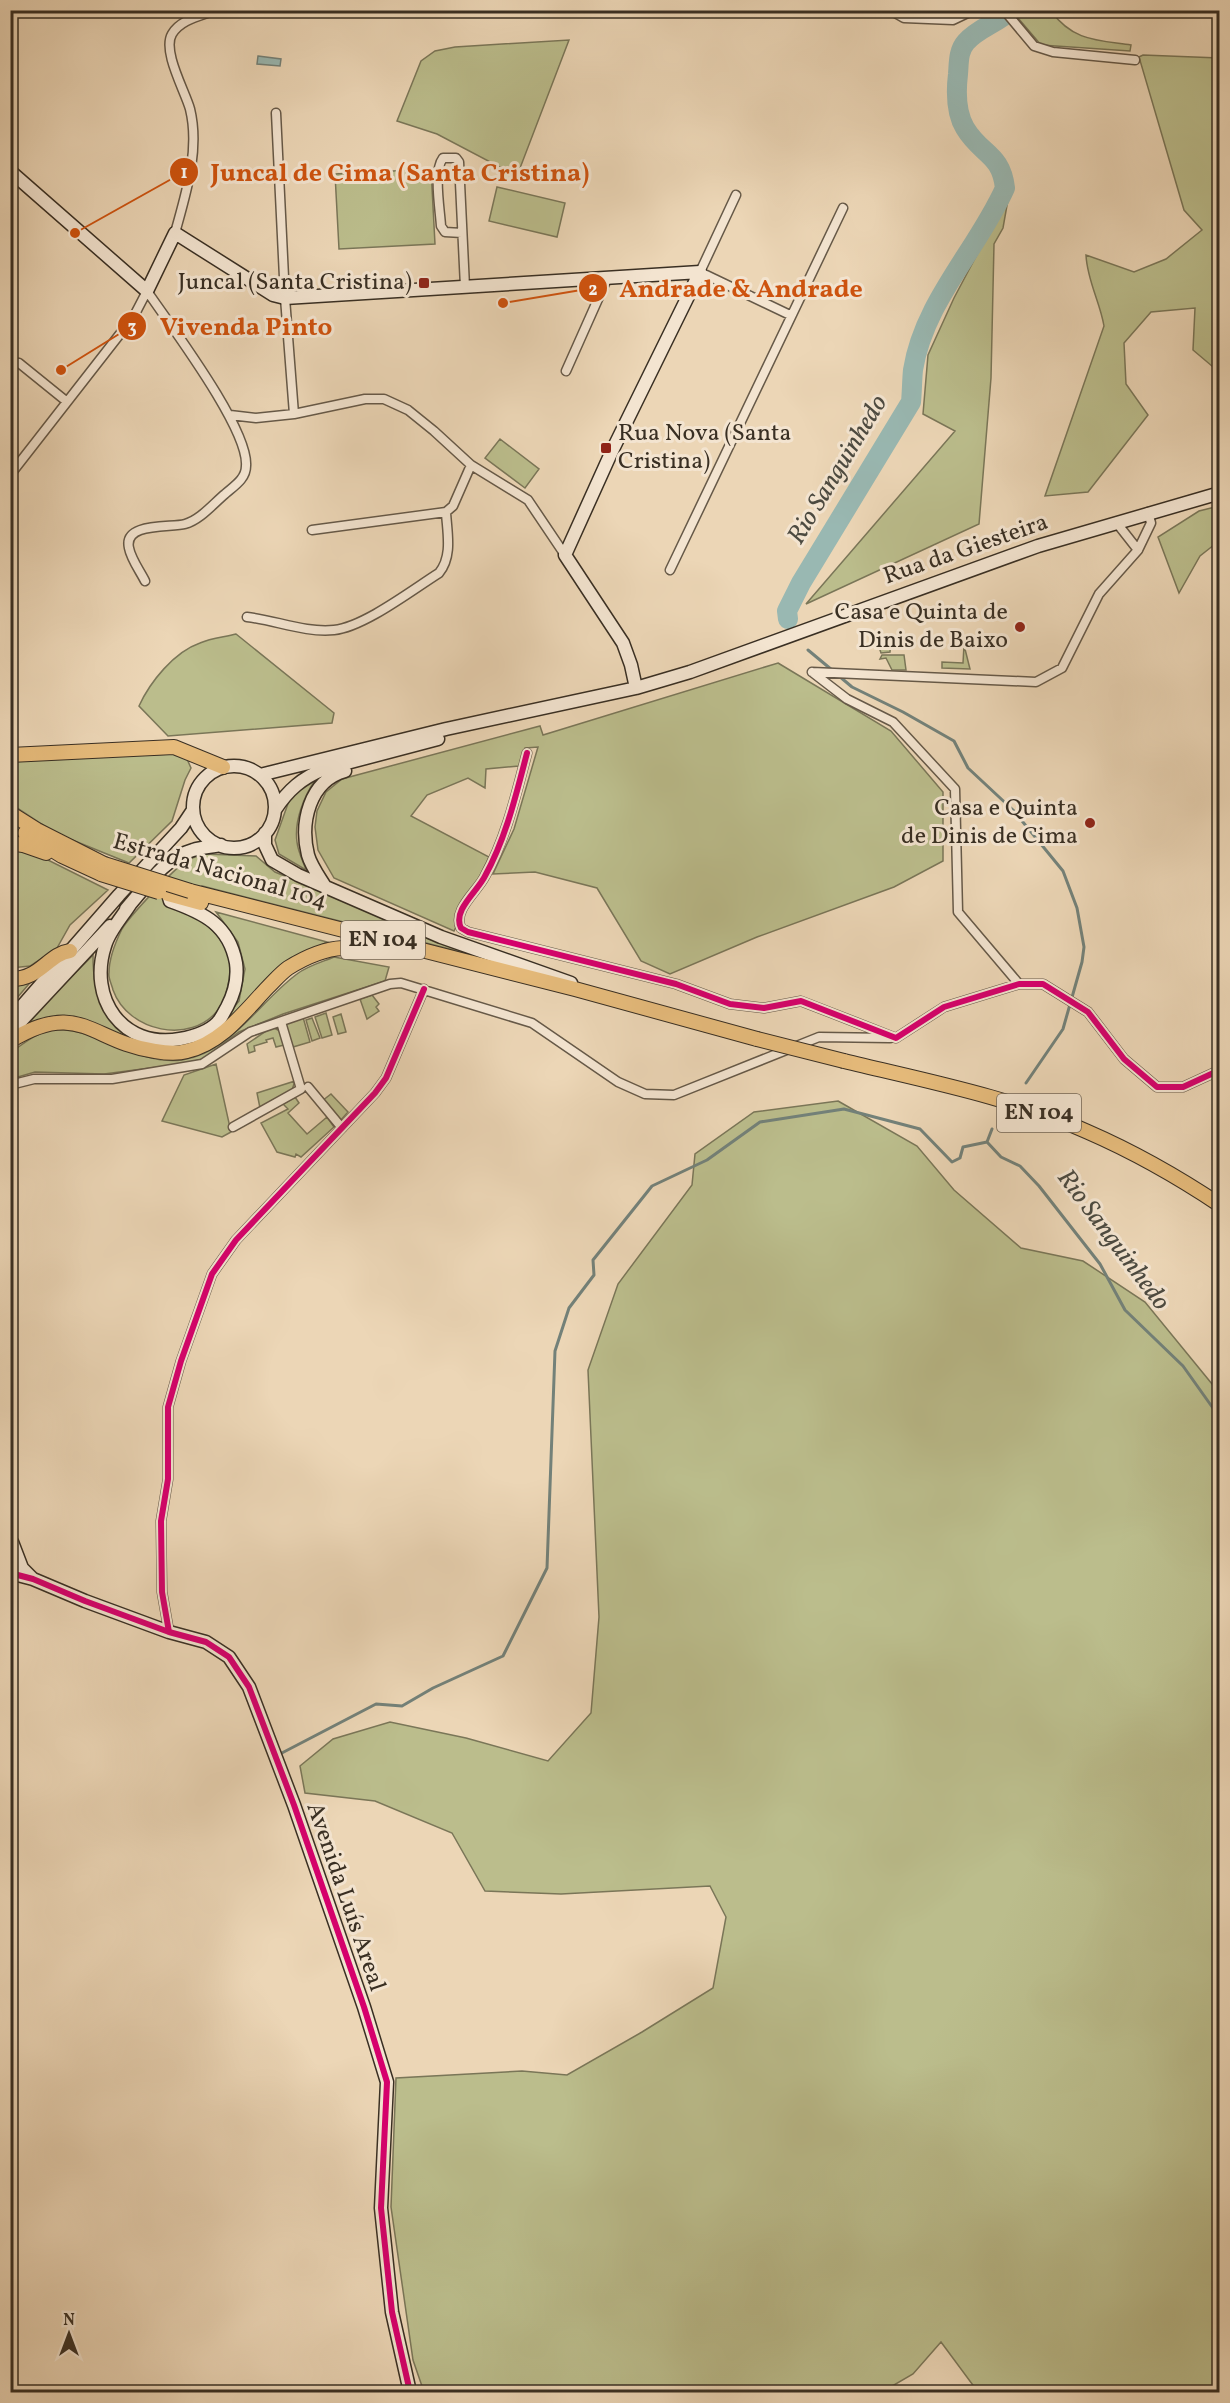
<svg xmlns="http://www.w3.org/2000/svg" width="1230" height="2403" font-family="Vollkorn,serif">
<rect width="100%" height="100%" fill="#ecd6b6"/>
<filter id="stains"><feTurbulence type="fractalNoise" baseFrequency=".00333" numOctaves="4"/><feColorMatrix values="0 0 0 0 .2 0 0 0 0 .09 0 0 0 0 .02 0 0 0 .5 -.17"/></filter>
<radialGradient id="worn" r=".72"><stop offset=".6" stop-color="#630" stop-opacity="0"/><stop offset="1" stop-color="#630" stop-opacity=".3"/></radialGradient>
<path fill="#bbbd8c" stroke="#7a7658" stroke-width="1.5" d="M1012 11H1051C1073 41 1096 40 1131 45L1130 51 1041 45Z
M569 40 517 176 437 134 397 121 421 61 435 51 455 47Z
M1143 55 1219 58V372L1193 350 1195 308 1151 312 1124 343 1126 384 1148 415 1088 492 1045 496 1104 326C1100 302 1087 280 1086 255L1134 272 1166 259 1202 230 1184 210 1139 57Z
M431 169 435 244 339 249 335 174Z
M497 187 565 203 557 237 489 221Z
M1009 194 1003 228 994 244 991 378 979 524 806 604 955 431 923 414 928 355 954 298Z
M500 439 539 469 525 488 485 458Z
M1219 506V541L1200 556 1179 593 1158 537 1199 511Z
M236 634 334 713 332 723 168 736 139 706C150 682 174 652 200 643 211 638 225 637 236 634Z
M881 635H891L890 652 881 653 878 644Z
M964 645 970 669 942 668V662L963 663Z
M882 655H904L906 670H892L886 658 880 659Z
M778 663 891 731 943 792V861L894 887 757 937 670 974 641 961 597 888 535 872 493 874 514 829 538 747 525 748 519 766 486 769 485 788 468 778 427 795 411 816 489 857 454 931 334 878 318 850 315 827 317 811 326 792 342 779 540 726 543 735Z
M174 754 187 759 191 768 185 780 172 821 129 863 55 833 11 804 10 759Z
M316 779C304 796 294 821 297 842 298 852 303 861 306 870L279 854 275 840 290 798 299 788Z
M11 848 28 850 108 890 70 925 57 948 30 966 11 968Z
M205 854 256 856 275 872 485 958 202 886 195 916C217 932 235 950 229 980 227 990 225 1001 218 1010 191 1045 128 1032 113 990 112 985 108 978 109 973 109 957 115 943 122 929 129 917 175 867 188 860 193 857 200 856 205 854Z
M216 912 327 942 293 960 217 1029 239 1001 245 969 238 942Z
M93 955C93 996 101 1016 135 1040L68 1016 27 1022Z
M334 957 389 967 385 981 283 1014 239 1032 203 1059 181 1064 104 1074 35 1072 11 1079 10 1053C23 1044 38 1031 54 1030 98 1027 136 1066 182 1060 231 1053 259 1002 297 974 307 966 322 962 334 957Z
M34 978 11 1005V984Z
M372 995 379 1004 376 1007 379 1011 367 1019 360 999Z
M326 1013 332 1035 322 1038 315 1017Z
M341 1014 346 1032 338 1034 333 1017Z
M303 1017 310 1042 293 1047 285 1023Z
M312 1018 320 1038 312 1041 306 1020Z
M272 1027 280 1031 284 1045 276 1047 273 1038 266 1040 267 1042 254 1046 255 1051 249 1053 247 1044Z
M216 1064 231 1132 222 1137 162 1121 184 1075Z
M295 1081 292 1090 260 1108 257 1093Z
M331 1094 348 1112 340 1121 322 1101Z
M295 1097 299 1103 288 1113 307 1134 327 1117 334 1127 301 1157 296 1154 295 1157 277 1152 261 1123 288 1109 283 1104Z
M838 1101 917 1146 954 1190 1021 1248 1083 1261 1145 1302 1212 1384 1219 1399V2392H978L941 2342 913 2374 882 2392H424L413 2360 391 2207 396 2078 522 2071 567 2075 642 2032 713 1988 726 1917 710 1886 561 1894 485 1891 452 1833 375 1801 305 1793 300 1766 333 1739 390 1722 466 1738 548 1761 591 1713 599 1617 588 1370 618 1284 692 1185 695 1154 754 1112Z"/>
<path fill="#99b8b2" stroke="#738179" stroke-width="1.5" d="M258 56 281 59 280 66 257 64Z"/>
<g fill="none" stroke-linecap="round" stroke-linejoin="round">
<path stroke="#738179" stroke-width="3" d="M808 650 832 670
M839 676 852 687 903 712 954 741 968 768 1013 810 1063 871 1077 908 1084 947 1082 962 1063 1029 1026 1083
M992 1129 987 1142 1001 1157 1020 1166 1039 1186 1100 1264 1125 1310 1183 1366 1220 1418
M278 1755 376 1704 402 1706 433 1688 503 1656 547 1568 555 1351 569 1308 594 1275 593 1260 652 1186 707 1160 760 1122 844 1109 920 1129 952 1162 960 1158 963 1147 987 1142"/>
<path stroke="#99b8b2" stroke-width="20" d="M788 619 787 611 801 583 911 402C912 392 912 380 913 370 924 301 978 249 1005 188 1001 153 981 155 965 128 956 113 956 91 958 74 959 63 958 51 966 42 978 28 998 23 1011 10"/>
<g stroke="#665948" stroke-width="11">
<path id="street" d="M890 10 904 18 953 20 974 10
M1004 10 1034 46 1053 52 1135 60
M276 113 285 298 294 414
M736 195 700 272 790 315
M175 233C186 193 200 150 190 109 185 91 162 51 172 34 181 19 201 16 216 10
M462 233 445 232 441 226C440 209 433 171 443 158H456L459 162 465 287
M10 362 19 363 66 401
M566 371 607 279
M230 415 256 418 294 414 365 399H384L408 410 434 431 471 465 528 500 565 555
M10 475 134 316 147 291C170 325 249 429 246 466 246 479 234 486 225 494 213 504 200 520 185 524 171 528 123 522 129 548 131 559 140 571 145 581
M1116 522 1138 550
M312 530 446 512 453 506 471 465
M670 570 843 208
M247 617C275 620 305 633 334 630 364 627 412 590 439 573 453 556 447 532 446 512
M812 672 1036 682 1062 668 1099 594 1138 550 1151 523 1148 512
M812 672 847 699 893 722 955 789 958 912 1019 984
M527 753C516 795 506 838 485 876 478 891 452 910 461 928L468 932 676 984 730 1004 764 1008 801 1001 896 1038 944 1007 1019 984H1043L1088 1012 1124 1059 1157 1087H1183L1220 1070
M10 1085 34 1079H112L202 1064 250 1032 390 984 401 983 532 1023 618 1082 645 1094 674 1095 819 1037 890 1038
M308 1087 342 1128
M233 1127 301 1089 281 1022
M169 1632 162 1592 161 1521 168 1479V1407L181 1361 212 1274 236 1240 375 1093 386 1078 424 989"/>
</g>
<g stroke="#392f23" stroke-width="15">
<path id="secondary" d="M10 171 147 291 175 233 273 295 285 298 700 272 612 451 565 555 623 643 631 665 636 688
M193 807a41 41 0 1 1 82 0a41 41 0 1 1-82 0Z
M260 775 446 729 636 688 690 672 1038 546 1220 493
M275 810C288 790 302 778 324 769L438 739
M265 833V845L272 860 298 875 441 937 571 983
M326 888C320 878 311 866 308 855 300 823 309 781 345 771
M131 903C123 916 109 931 105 946 88 998 122 1049 180 1039 191 1037 208 1032 217 1023 221 1019 224 1012 227 1007 234 994 238 978 236 963 229 925 204 913 170 901L168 894
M126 909C145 888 164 858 193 850 202 847 212 847 221 845
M10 1020 119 895 181 828 193 810
M10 1033 110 926
M12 1542 22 1568 32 1578
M10 1573 33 1579 85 1601 169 1632 206 1642 229 1657 249 1687 294 1805 364 2007 387 2082 381 2208 392 2312 410 2392"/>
</g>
<g stroke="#392f23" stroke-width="16">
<path id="primary" d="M10 755 174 747 223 767
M10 813 37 830 104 864
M25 833 62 856 101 874
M10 843 23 845 46 853
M190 891 575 989 757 1039
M168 894 201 903
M10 979C40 980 48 954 70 951
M10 1041C80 998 91 1042 155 1051 166 1053 177 1054 187 1051 222 1043 245 1011 268 987 274 981 281 973 288 968 304 958 323 949 343 948 356 948 366 951 379 948
M844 1061C926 1081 1011 1097 1088 1132 1134 1152 1178 1177 1220 1205"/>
</g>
<use href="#street" stroke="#f3e4d0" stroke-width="8"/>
<use href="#secondary" stroke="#f3e4d0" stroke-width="12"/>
<use href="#primary" stroke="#e6bb7b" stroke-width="14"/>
<g stroke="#392f23" stroke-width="16" stroke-linecap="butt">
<path id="primary-bridge" d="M104 864 190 891
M101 874 159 892
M757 1039 844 1061"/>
</g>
<use href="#primary-bridge" stroke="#e6bb7b" stroke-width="14"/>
<g stroke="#f3e4d0" stroke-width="10">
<path id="cycleway" d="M527 753C516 795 506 838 485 876 478 891 452 910 461 928L468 932 676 984 730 1004 764 1008 801 1001 896 1038 944 1007 1019 984H1043L1088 1012 1124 1059 1157 1087H1183L1220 1070
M10 1573 33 1579 85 1601 169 1632 206 1642 229 1657 249 1687 294 1805 364 2007 387 2082 381 2208 392 2312 410 2392
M169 1632 162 1592 161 1521 168 1479V1407L181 1361 212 1274 236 1240 375 1093 386 1078 424 989"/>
</g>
<use href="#cycleway" stroke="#d6006c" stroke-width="6"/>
</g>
<g fill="#8f2418" stroke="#f3e4d0" stroke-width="2">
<rect x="418" y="277" width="12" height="12" rx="3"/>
<rect x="600" y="442" width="12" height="12" rx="3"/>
<circle cx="1020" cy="627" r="6"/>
<circle cx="1090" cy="823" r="6"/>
</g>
<g text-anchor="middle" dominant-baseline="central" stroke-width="6" stroke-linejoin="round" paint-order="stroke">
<g fill="#f3e4d0" stroke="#716557" stroke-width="1.5">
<rect x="341" y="921" width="84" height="38" rx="4.5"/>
<rect x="997" y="1094" width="84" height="38" rx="4.5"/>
</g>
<g font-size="22" font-weight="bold" fill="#392f23">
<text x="383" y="940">EN 104</text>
<text x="1039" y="1113">EN 104</text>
</g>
<g font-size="24" fill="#392f23" stroke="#f3e4d0" text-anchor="end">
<text x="412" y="283">Juncal (Santa Cristina)</text>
<text x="618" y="434" text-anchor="start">Rua Nova (Santa<tspan x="618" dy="28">Cristina)</tspan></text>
<text x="1008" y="613">Casa e Quinta de<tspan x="1008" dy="28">Dinis de Baixo</tspan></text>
<text x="1078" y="809">Casa e Quinta<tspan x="1078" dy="28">de Dinis de Cima</tspan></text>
</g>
<g font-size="24" fill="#392f23" stroke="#f3e4d0">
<text transform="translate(966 550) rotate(-19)">Rua da Giesteira</text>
<text transform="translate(220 872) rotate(16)">Estrada Nacional 104</text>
<text transform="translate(345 1897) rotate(71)">Avenida Luís Areal</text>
</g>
<g font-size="26" font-style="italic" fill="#4c4a40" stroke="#f3e4d0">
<text transform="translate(838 470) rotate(-59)">Rio Sanguinhedo</text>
<text transform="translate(1113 1240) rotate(53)">Rio Sanguinhedo</text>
</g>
</g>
<path fill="none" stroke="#ce530f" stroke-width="2" d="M75 233L184 172M503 303L593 288M61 370L132 326"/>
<g fill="#ce530f" stroke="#f3e4d0" stroke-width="2">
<circle cx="75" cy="233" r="6"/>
<circle cx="503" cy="303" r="6"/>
<circle cx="61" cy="370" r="6"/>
<circle cx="184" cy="172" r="15"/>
<circle cx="593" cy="288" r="15"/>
<circle cx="132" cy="326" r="15"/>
</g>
<g font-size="18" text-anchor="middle" font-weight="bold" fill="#fff">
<text x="184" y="178">1</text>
<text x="593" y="295">2</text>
<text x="132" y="333">3</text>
</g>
<g font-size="26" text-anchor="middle" font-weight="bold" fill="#ce530f" stroke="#f3e4d0" stroke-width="6" stroke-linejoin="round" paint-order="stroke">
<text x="400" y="181">Juncal de Cima (Santa Cristina)</text>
<text x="741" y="297">Andrade &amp; Andrade</text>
<text x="246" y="335">Vivenda Pinto</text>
</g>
<rect width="1230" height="2403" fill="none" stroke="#ecd6b6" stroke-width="36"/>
<rect x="12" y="12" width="1206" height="2379" fill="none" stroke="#392f23" stroke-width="3"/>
<rect x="18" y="18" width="1194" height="2367" fill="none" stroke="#392f23" stroke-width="1.5"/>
<g transform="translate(69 2334)" stroke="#f3e4d0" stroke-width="4.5" paint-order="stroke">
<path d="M0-4.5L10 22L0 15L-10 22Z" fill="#392f23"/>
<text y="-9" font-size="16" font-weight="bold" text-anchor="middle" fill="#392f23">N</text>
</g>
<rect width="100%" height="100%" filter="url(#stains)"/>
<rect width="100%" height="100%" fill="url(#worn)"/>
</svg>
